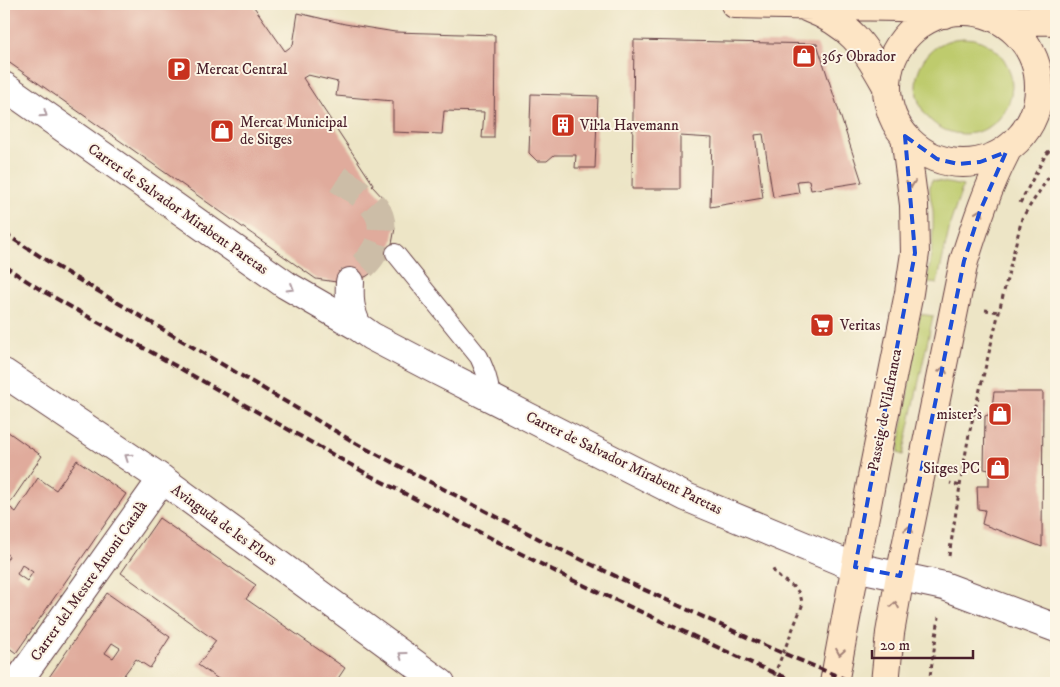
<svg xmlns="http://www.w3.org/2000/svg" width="1060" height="687" font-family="'IM FELL DW Pica',serif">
<rect width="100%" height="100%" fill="#fcf5e5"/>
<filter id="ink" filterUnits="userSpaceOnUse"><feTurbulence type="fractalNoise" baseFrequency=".02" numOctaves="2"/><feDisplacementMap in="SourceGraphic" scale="10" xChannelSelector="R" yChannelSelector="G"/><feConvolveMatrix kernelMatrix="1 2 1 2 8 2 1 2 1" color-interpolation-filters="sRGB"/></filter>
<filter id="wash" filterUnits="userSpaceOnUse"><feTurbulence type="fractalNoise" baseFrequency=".0096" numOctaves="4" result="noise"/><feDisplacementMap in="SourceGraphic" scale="20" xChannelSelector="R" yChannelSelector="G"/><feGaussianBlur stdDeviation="1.12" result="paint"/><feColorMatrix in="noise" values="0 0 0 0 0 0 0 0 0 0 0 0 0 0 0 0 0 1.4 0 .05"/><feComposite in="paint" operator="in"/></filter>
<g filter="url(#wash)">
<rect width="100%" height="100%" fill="#ede5c6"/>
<path fill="#becb6d" stroke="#84754c" d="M916 86a48 48 0 1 1 96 0a48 48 0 1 1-96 0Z
M932 180 963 186 951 221 937 284 927 282C931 258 934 235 933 211 932 201 927 189 932 180Z
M920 314 933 316 903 455 898 453Z"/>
<g id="blocks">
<path fill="#e0ab9c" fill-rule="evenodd" d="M4 4H252L285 51 293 45 298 13 345 24 395 32 495 35 494 138H482L484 112 444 111 442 134 393 132V101L336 96 338 82 308 75 303 78 373 184 372 186 384 199 390 207 395 228 391 249 387 257 374 271 367 276 356 281 343 283 316 279 4 59Z
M634 40 817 44 862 182 811 190 809 180 797 181 799 193 773 197 763 134 755 135 763 198 710 207 712 138 680 136V189H632Z
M531 94 598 96 595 168H575L576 155H554L547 161H537L529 153Z
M994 392H1043L1042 547 982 524 985 510 978 509 977 486H989V470L984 469 985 416 991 414Z
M4 429 42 456 8 506 16 512 38 478 56 490 77 460 126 494 16 653 4 644V564L9 556 4 552ZM22 565 33 572 27 581 17 574Z
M159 518 256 585 246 599 345 668 337 680 342 683H224L198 665 216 641 121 573Z
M107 593 170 637 150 668 136 659 118 683H45ZM112 643 120 648 113 658 105 653Z
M4 656 11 662 4 672Z"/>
</g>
</g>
<g filter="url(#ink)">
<use href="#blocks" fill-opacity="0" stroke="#623d42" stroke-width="1"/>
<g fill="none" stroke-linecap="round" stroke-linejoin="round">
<path stroke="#ccbda7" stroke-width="28" stroke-dasharray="28 14" stroke-linecap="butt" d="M338 179C350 187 366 196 375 208 386 222 382 242 372 255 365 266 356 269 350 282"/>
<g stroke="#623d42" stroke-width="20">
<path id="lane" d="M395 253 479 357C485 370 490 382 490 397"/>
</g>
<g stroke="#623d42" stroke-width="30">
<path id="street" d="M4 86 286 285 357 326 371 336 436 370 686 497 855 567 944 586 1056 628
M350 282C349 299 350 311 357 326
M4 373 162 479 441 683
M17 683 162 479"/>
</g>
<g stroke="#623d42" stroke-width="30">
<path id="secondary" d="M735 4 898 7 929 9 944 14
M808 8C850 24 864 45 885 83
M887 87a76 76 0 1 1 152 0a76 76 0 1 1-152 0Z
M993 16 1016 20 1056 21
M834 683 874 467 909 293 915 253 914 205 905 136
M885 683 890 633 900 576 964 261C976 223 988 187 1006 152"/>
</g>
<path stroke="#623d42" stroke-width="3" stroke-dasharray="4 4" stroke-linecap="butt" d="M1020 203 1046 154 1056 144
M985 310 999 312
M960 486 969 434 1022 218 1056 166
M949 556 960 486 950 483
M771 683 802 606C802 581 778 585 772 567
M929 683 939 617"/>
<use href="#lane" stroke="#fff" stroke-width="18"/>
<use href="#street" stroke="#fff" stroke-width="28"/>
<use href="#secondary" stroke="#fde5c5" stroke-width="28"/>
<path stroke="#4a1f2b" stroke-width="4" stroke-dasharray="8 4" stroke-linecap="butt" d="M4 233 52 264 359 445 547 543 632 584 766 646 854 683
M4 266 41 290 369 475 568 578 758 666 799 683"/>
</g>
<defs><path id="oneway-chevron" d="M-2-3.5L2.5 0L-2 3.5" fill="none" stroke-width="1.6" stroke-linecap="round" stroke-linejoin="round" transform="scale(1.25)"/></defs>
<g stroke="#ae9aa0">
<use href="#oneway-chevron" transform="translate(44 114) rotate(35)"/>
<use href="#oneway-chevron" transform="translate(291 288) rotate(31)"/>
<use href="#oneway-chevron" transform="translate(128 457) rotate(-146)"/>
<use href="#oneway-chevron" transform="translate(402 655) rotate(-144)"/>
</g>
<g stroke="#a48278">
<use href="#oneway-chevron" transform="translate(911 184) rotate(83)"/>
<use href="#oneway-chevron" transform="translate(980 212) rotate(-70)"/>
<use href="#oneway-chevron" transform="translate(943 370) rotate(-79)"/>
<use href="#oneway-chevron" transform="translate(909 529) rotate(-79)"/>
<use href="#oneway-chevron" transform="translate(895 605) rotate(-80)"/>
<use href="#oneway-chevron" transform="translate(840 652) rotate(100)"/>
</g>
</g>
<path fill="none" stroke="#1d4ed8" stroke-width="4" stroke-dasharray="10 6" stroke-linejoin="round" d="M905 136 937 159 958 164 980 162 1006 152 980 211 964 261 900 576 855 567 915 253Z"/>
<defs>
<g id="shop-square" transform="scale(1.25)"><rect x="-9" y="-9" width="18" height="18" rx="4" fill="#c8321e" stroke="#fcf5e5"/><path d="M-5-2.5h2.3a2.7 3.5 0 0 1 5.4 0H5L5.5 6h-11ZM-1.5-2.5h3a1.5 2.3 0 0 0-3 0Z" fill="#fff"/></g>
<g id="parking-square" transform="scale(1.25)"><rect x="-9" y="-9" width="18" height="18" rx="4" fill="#c8321e" stroke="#fcf5e5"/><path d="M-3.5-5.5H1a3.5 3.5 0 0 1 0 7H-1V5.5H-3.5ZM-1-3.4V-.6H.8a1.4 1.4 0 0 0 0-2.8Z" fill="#fff"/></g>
<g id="building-square" transform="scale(1.25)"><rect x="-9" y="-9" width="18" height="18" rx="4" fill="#c8321e" stroke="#fcf5e5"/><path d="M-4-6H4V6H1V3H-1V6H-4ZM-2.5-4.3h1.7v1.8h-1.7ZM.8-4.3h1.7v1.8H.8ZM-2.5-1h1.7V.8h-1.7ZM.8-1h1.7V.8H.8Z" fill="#fff"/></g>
<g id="supermarket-square" transform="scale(1.25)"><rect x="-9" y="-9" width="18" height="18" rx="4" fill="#c8321e" stroke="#fcf5e5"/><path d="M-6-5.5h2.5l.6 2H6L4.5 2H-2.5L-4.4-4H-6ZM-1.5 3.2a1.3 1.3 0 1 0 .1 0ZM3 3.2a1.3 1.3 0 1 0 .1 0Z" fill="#fff"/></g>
</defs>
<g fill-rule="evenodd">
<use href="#shop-square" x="804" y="56"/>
<use href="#parking-square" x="179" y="69"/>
<use href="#building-square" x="563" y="125"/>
<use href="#shop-square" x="222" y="131"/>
<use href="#supermarket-square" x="822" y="325"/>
<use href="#shop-square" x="1000" y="414"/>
<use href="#shop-square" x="998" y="468"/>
</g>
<g text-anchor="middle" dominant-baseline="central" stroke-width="4" stroke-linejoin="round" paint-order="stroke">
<g font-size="15" fill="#4a1f2b" stroke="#fcf5e5" text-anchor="start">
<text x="822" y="56">365 Obrador</text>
<text x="196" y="69">Mercat Central</text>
<text x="240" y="122">Mercat Municipal<tspan x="240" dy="17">de Sitges</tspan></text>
<text x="580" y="125">Vil·la Havemann</text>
<text x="840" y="325">Veritas</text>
<text x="982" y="414" text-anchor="end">mister's</text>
<text x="980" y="468" text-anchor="end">Sitges PC</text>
</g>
<g font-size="15" fill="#4a1f2b" stroke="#fcf5e5">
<text transform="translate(178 209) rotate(35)">Carrer de Salvador Mirabent Paretas</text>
<text transform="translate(885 410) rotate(-79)">Passeig de Vilafranca</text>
<text transform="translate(624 463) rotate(26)">Carrer de Salvador Mirabent Paretas</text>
<text transform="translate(224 525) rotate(36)">Avinguda de les Flors</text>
<text transform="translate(89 581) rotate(-55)">Carrer del Mestre Antoni Català</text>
</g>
</g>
<rect width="1060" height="687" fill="none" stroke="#fcf5e5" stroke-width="20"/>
<path d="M872 650v8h101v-8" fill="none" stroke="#4a1f2b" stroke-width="2.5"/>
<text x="880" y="650" font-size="15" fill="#4a1f2b" stroke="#fcf5e5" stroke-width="4" paint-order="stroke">20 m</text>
</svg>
